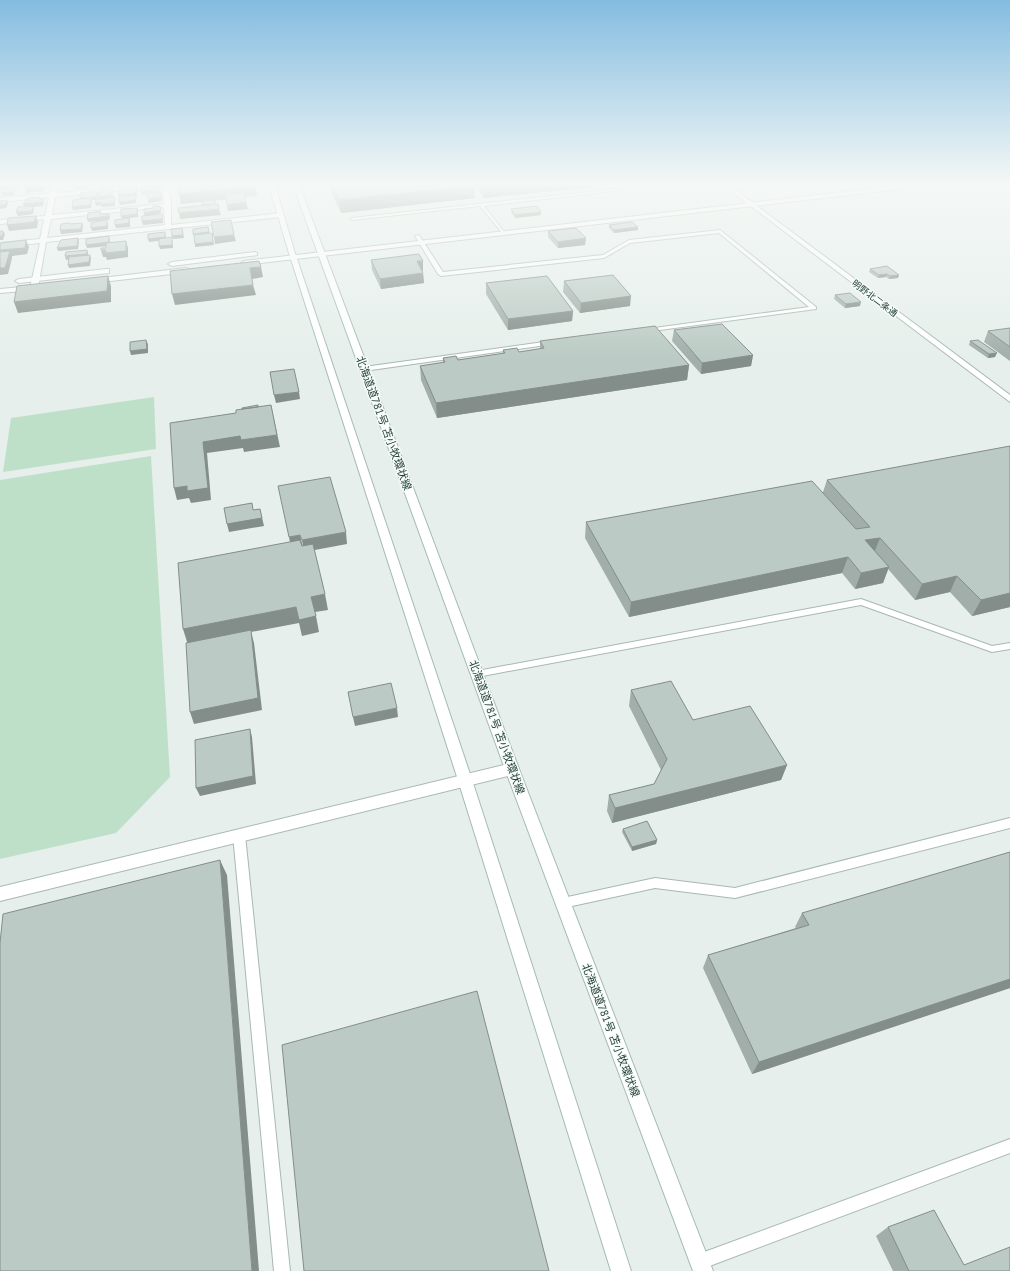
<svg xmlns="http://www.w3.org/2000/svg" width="1010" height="1271" font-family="'PT Sans','Noto Sans JP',sans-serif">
<rect width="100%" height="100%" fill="#e6efeb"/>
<path fill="#bfe0c8" d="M154 397 156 449 3 472 11 418Z
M151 456 170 777 116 833 0 859V480Z"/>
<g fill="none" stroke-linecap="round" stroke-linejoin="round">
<g stroke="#a8b8b2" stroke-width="2">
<path id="service" d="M325 182H337L297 187 295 186Z
M677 182H689L484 206 505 233 503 234 480 206 352 220 350 219 352 218Z
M720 230 816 307V309L645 332 644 331 647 329 809 307 719 233 630 243 604 258 441 276 438 274 415 236 419 235 443 272 603 255 629 240Z
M551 341 554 343 553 344 364 371 361 369 364 367Z
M861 599 992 646 1010 643V649L992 652 861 605 477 677 474 676 472 674 474 672 477 671Z
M1010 818V828L735 898 655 888 563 908 559 907 557 903 559 899 563 898 655 878 735 888Z
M239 830 243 832 245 835 290 1271H274L233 835 235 832Z
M1010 1139V1153L699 1270 694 1267 691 1262 694 1257 699 1254Z"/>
</g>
<g stroke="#a8b8b2" stroke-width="2">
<path id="minor" d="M52 182H58L56 193 168 183 171 205V225L281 213 284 215 281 217 46 242 38 288 34 290 30 288 40 243 0 247V243L40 239 44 219 0 224V220L45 216 49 197 0 202V198L50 193ZM163 186 164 204 52 215 55 197ZM164 207 165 225 47 238 51 219Z
M719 182H725L1010 395V402Z
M512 763 517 765 519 769 517 773 512 775 0 901V887Z"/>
</g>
<g stroke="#a8b8b2" stroke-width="2">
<path id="tertiary" d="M931 182H947L944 184 244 265 241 263 244 261Z
M255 252 257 253V255L172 266 168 264 172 262Z
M186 268 190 270 189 272 93 283 89 281 93 279Z
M106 269H109V273L19 283 15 281 19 279Z
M33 286 37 288 36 290 0 293V289Z"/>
</g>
<g stroke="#a4bbb3" stroke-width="2">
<path id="secondary" d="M268 182H274L294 250 472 780 631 1271H611L458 780 288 250Z
M292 182H298L519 769 713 1271H693L505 769Z"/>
</g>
<use href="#service" fill="#fff" fill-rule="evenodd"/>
<use href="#minor" fill="#fff" fill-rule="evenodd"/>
<use href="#tertiary" fill="#fff" fill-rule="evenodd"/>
<use href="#secondary" fill="#fff" fill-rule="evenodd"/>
</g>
<path fill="#a1aea9" d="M329 182H471L474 186 475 198 341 213 330 190Z
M472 182H591V187L484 198Z
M997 182H1010L1004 187 996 183Z
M511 209 541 215 515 218 511 212Z
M609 225 638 230 614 233 609 228Z
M548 231 586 238 585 245 558 248 548 237Z
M371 260 423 271H422L423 273 424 283 381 289 372 270Z
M870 269 899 275 898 278 889 279 886 277 878 278 869 272Z
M564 281 630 306 580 313 563 292Z
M486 283 573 311 572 321 508 330 486 294Z
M835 295 860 306 845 308 834 299Z
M1010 328V361L984 342 988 331Z
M674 330 753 355 751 366 701 374 672 341Z
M540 341 689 365 687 380 437 418 421 380 420 366 443 363V358L458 360 503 354V350L519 352 540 349Z
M970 341 995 357 988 358 969 345Z
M827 480 1010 607 972 616 950 592 915 600 888 569 883 583 855 589 842 573 629 617 585 538 586 522 823 492Z
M631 690 787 765 781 780 612 823 607 811 609 795 654 784 661 770 629 706Z
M623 829 657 840 656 844 632 851 622 832Z
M1010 852V988L752 1074 703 968 708 955 796 928 795 927 802 913Z
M888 1227 964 1265 1010 1271H893L876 1236Z"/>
<path fill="#838d89" d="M18 182H19L20 183 18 189H15V191L14 195 2 196 1 193 14 189 0 190V187Z
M42 182H46L44 191 26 193 24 186Z
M88 182H89V188L75 189 74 186Z
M117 182V185L102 187 101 184Z
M124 182H141V183L124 185Z
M527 182H591V187L484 198V186Z
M1005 184H1010V186L1004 187Z
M158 186 159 193 142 195 141 192Z
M474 186 475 198 341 213 339 200Z
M136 187 137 191V196H136V203L120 205 119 202V198L118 195Z
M256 187 257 196 181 204 179 194Z
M112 189 113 192V198L99 200 98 197Z
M97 191 98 194 97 200H92L91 208 73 210 72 207 81 201 80 198Z
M161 192 162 201 148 203V199Z
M115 197V206L102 207 101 205 96 206 95 203Z
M43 199 44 202 43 206 33 207 34 209 33 214 18 216 16 212 24 207 23 204Z
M7 200 8 204 6 208 0 209V206Z
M246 202 248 209 228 211 227 205Z
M160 206 161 213 145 217 144 213Z
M137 208 138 211V217L129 218 130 221V227L116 228 115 225 122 219 121 216Z
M219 209 221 215 180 219 179 213Z
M100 211 101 215 109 214 110 217 109 220 88 222 87 219 100 214Z
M541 212V215L515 218V215Z
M162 214 163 223 143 225 142 221Z
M36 216 38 222 37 228 9 231 7 225Z
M107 221 108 224V229L92 231 91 228Z
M82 223 83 226 82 232 61 234 60 230Z
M208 227 210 235 194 237 193 234Z
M638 227V230L614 233V230Z
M182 228 184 238 173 239 172 236Z
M3 231 5 234 3 240H0V236Z
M165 232 166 240 149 242 148 239Z
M212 233 214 245 195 247V244Z
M234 235 236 241 215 244 214 237Z
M109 236 110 240V246L87 248 86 245Z
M172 237 173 248 160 249 159 246Z
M78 238 79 242 78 249 58 251 57 248Z
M586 238 585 245 558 248V242Z
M26 240 29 247 27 254 12 256V258L8 274 0 275V250Z
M126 241 128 248V257L107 260 106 257H103L101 250Z
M87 250 88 253V257L66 260 65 256Z
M90 255 91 258 90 266 69 268 68 265Z
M417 261H423V271H417Z
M261 267 263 277 252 279 250 268Z
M423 273 424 283 381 289 380 279Z
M887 274 886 277 878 278 879 275Z
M899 275 898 278 889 279 890 276Z
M108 276 111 286V302L18 313 14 302Z
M253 285 256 295 175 305 172 294Z
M631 296 630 306 580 313 581 303Z
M861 302 860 306 845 308 846 304Z
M573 311 572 321 508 330V319Z
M146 340 148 344V353L131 355 130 351Z
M997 353 995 357 988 358 989 354Z
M753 355 751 366 701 374 702 363Z
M689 365 687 380 437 418 436 403Z
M299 392 300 399 276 403 274 395Z
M271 405 280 447 244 452 243 448 207 453 211 500 191 503 189 498 177 500 174 488 187 486 203 442Z
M260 509 264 526 229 532 227 524Z
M346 532 347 544 304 552 302 540Z
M300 535 303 547 291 549 289 537Z
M880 538 874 553 865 540Z
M848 557 842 573 629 617 631 602Z
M889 567 883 583 855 589 861 573Z
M957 576 950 592 915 600 922 584Z
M1010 593V607L972 616 981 600Z
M325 594 328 610 315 612 311 597Z
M296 607 316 616 319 632 302 636 299 623 251 632 254 643 262 710 194 724 190 712 188 645 183 629Z
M397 708 398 717 355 726 353 717Z
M250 729 252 737 256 784 200 796 196 788Z
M787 765 781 780 612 823 615 808Z
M657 840 656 844 632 851V847Z
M220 860 227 875 259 1271H252Z
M1010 979V988L752 1074 759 1062Z"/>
<path fill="#bbcac4" stroke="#838d89" d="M0 182H18L17 186 0 187Z
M25 182H42V185L24 186Z
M75 182H88V185L74 186Z
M101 182H117L101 184Z
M203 182H254L256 187 179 194 178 184Z
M330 182H471L474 186 339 200Z
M480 182H527L484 186Z
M1001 182H1010V184H1005Z
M158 186V190L141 192V188Z
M136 187V193L118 195 119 189Z
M14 188 13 192 1 193 2 189Z
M112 189V195L98 197 99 190Z
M97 191 96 197 80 198V193Z
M161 192V198L148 199 147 193Z
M244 193 246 202 227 205 225 195Z
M136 195V200L119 202V197Z
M40 197 39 199H43L42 202 23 204 28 198Z
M115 197 114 203 101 204V202L95 203 96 200Z
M91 198 90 205 72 207 73 200Z
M7 200 5 205 0 206V201Z
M215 200 216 204 202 205 201 201Z
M218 204 219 209 179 213 178 208Z
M33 206 32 211 16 212 18 207Z
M153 206H160L161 210 144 213V209L153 208Z
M537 206 541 212 515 215 511 209Z
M137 208V214L121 216V209Z
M100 211V214H109L108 216 87 219 88 213Z
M162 214V219L142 221V216Z
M36 216 34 222 7 225 8 218Z
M129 218V223L115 225V220Z
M105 220 107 221V226L91 228V223Z
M231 220 234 235 214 237 211 222Z
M632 222 638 227 614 230 609 225Z
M70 223V224L82 223 81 229 60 230 61 224Z
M208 227 209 232 193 234V229Z
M182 228 183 235 172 236 171 229Z
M576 228 586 238 558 242 548 231Z
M0 231H3L2 236H0Z
M165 232V237L148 239V234Z
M212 233 213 242 195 244 194 235Z
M109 236V242L86 245V239Z
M172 237V245L159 246V239Z
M78 238 77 246 57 248 61 240Z
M26 240 25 248 0 250V246L1 243Z
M126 241V251L105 253 106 250H101V248H106V243Z
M87 250V254L65 256 66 252Z
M10 251 5 268H0V252Z
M419 254 423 261H417L423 273 380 279 371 260Z
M90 255 89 262 68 265 69 257Z
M259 261 261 267 250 268 253 285 172 294 170 271Z
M887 266 899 275 890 276 887 274 879 275 870 269Z
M613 275 631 296 581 303 564 281Z
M108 276 107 291 14 302 17 286Z
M547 276 573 311 508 319 486 283Z
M850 293 861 302 846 304 835 295Z
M722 324 753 355 702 363 674 330Z
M655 326 689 365 436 403 420 366 445 362 443 358 456 356 458 360 505 353 503 350 517 348 519 352 544 348 540 341Z
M1010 328V347L988 331Z
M146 340 147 349 130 351V342Z
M978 340 997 353 989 354 970 341Z
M294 369 299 392 274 395 270 372Z
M258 405V407L242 409V408Z
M271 405 277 435 241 440 240 436 203 442 208 488 187 491V486L174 488 170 423 236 413V410Z
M1010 446V593L981 600 957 576 922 584 880 538 865 540 889 567 861 573 848 557 631 602 586 522 812 481 856 529 870 527 827 480Z
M330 477 346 532 302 540 300 535 289 537 278 486Z
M252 503 253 510 260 509 262 518 227 524 224 508Z
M300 540 302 546 313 544 325 594 311 597 316 616 299 620 296 607 183 629 178 563Z
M251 630 258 698 190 712 186 643Z
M671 681 693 720 750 706 787 765 615 808 609 795 654 784 667 759 631 690Z
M391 683 397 708 353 717 348 692Z
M250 729 253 776 196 788 195 740Z
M647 821 657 840 632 847 623 829Z
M1010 852V979L759 1062 708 955 809 925 802 913Z
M220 860 252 1271H0V943L3 914Z
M477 991 549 1271H304L282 1045Z
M934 1210 964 1265 1010 1247V1271H909L888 1227Z"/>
<linearGradient id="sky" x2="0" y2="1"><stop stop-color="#84bce0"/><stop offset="0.51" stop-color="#f4f8f6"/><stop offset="1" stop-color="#f4f8f6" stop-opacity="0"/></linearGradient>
<rect width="1010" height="360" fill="url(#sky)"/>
<g text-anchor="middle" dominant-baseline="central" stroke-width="3" stroke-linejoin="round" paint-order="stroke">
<g font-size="9" fill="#24423a" stroke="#f7fbf9">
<text transform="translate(875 298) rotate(37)">明野北二条通</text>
</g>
<g font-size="11" fill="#24423a" stroke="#f7fbf9">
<text transform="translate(384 423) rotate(70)">北海道道781号 苫小牧環状線</text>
<text transform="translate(497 727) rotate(70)">北海道道781号 苫小牧環状線</text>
<text transform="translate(611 1030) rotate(69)">北海道道781号 苫小牧環状線</text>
</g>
</g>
</svg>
